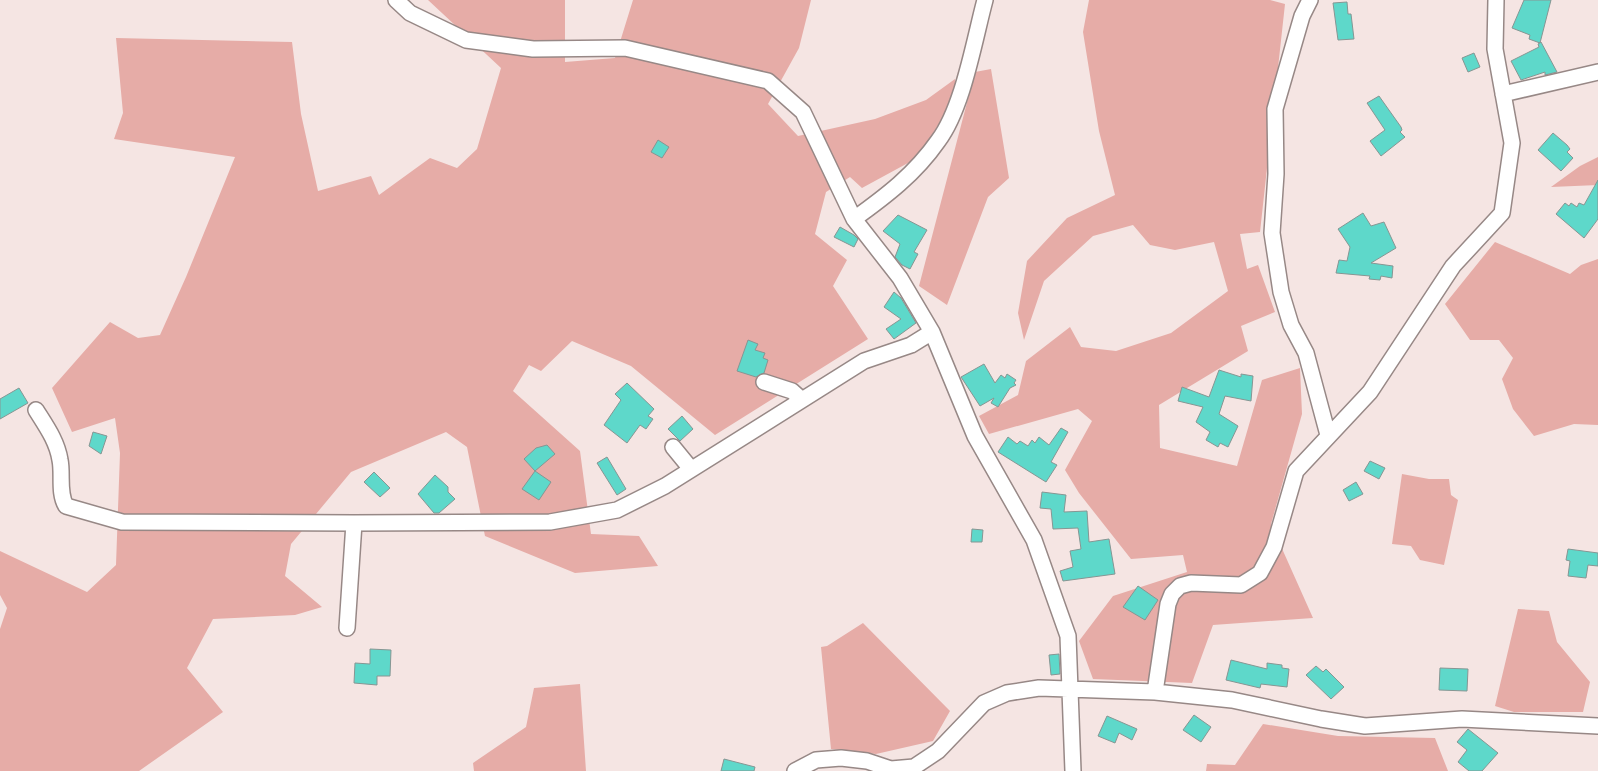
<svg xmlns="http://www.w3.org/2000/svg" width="1598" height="771" font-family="'Archivo Narrow',sans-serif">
<rect width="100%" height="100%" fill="#f5e5e3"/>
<path fill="#e6aca7" d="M428 0H565V62L615 58 633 0H811L799 48 768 104 798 136 875 119 926 100 955 79 957 114 938 125 919 157 862 188 850 177 826 192 815 234 847 260 833 286 868 339 715 435 631 366 572 341 541 371 529 365 513 391 580 451 591 534 639 536 658 566 575 573 485 536 467 447 446 432 351 472 291 544 285 576 322 607 295 615 213 619 187 668 223 712 139 771H0V629L7 608 0 595V551L87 592 116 565 120 453 115 418 72 432 52 388 110 322 138 338 160 335 186 277 235 157 114 139 123 113 116 38 292 42 301 114 318 191 371 176 379 195 430 158 457 168 477 149 501 68Z
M1089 0H1270L1285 4 1260 232 1240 234 1247 269 1258 265 1275 312 1241 326 1248 351 1159 405 1160 448 1237 466 1262 380 1300 368 1302 414 1271 524 1313 618 1213 625 1192 683 1093 679 1079 641 1113 596 1187 572 1183 555 1131 559 1079 493 1065 470 1092 421 1078 409 989 434 979 416 1018 395 1026 361 1070 327 1081 347 1116 351 1171 333 1228 291 1214 242 1175 250 1150 245 1133 225 1093 236 1044 281 1024 340 1018 313 1027 261 1067 218 1115 195 1099 131 1083 32Z
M991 69 1009 178 988 197 947 305 919 286 975 72Z
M1598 157V185L1551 187 1580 166Z
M1495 242 1570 274 1581 265 1598 259V425L1574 424 1534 436 1513 409 1502 379 1513 358 1499 340H1470L1445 304Z
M1402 474 1429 479H1449L1451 495 1458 500 1444 565 1420 560 1411 546 1392 544Z
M1518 609 1549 611 1557 642 1590 682 1583 712H1514L1495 706Z
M863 623 950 711 933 741 876 754 831 749 821 647 827 646Z
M580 684 586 771H474L473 763 526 727 534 688Z
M1263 724 1338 736 1435 738 1448 771H1206L1207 764 1235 765Z"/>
<path fill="#5ed8ca" stroke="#869693" d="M1524 0H1551L1540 43 1529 39 1530 35 1512 28Z
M1347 2 1348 14H1351L1354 39 1338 40 1333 3Z
M1541 42 1557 72 1545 75V72L1521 80 1511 61 1539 47 1538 44Z
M1474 53 1480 67 1468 72 1462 58Z
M1379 96 1401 127 1402 130 1400 132 1405 137 1381 156 1370 141 1385 130 1367 103Z
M1553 133 1567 145 1570 149 1567 152 1573 158 1561 171 1538 150Z
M658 140 669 147 662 158 651 152Z
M1598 180V219L1584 238 1556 214 1565 203 1569 206 1571 203 1577 207 1579 203 1584 205Z
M1363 213 1371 226 1384 222 1396 248 1371 263 1393 266 1392 278 1381 276 1380 280 1369 279 1370 276 1336 273 1339 260 1347 261 1350 247 1338 229Z
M898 215 927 230 914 252 918 254 910 269 902 265 895 257 900 244 883 231Z
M840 227 854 235 858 239 854 247 834 237Z
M894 292 901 298 916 323 894 339 886 329 901 319 884 307Z
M748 340 758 344 755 350 765 353 763 358 768 360 764 373 756 377 737 371Z
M984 364 995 383 1001 375 1005 378 1007 374 1016 380 1014 383 1016 385 1010 388 998 407 991 403 994 398 980 406 961 377Z
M1219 370 1241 377V374L1253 376 1251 401 1225 396 1219 414 1238 426 1228 447 1220 443 1218 447 1206 440 1210 432 1196 422 1203 407 1178 401 1182 387 1209 397Z
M627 383 654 409 648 416 653 419 646 429 640 425 627 443 604 425 621 400 615 394Z
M19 388 28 403 0 419V399Z
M682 416 693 429 680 441 668 429Z
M1061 428 1068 432 1051 462 1057 465 1046 482 998 452 1008 437 1017 444 1020 441 1028 446 1032 440 1035 443 1039 437 1049 445Z
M93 432 107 436 101 454 89 446Z
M547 445 555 454 535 471 551 482 539 500 522 489 535 471 524 459 536 448Z
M607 457 626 489 617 495 597 463Z
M1370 461 1385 468 1379 479 1364 471Z
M374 472 390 488 380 497 364 482Z
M435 475 448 487V492L455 499 439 513H434L418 494Z
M1356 482 1363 494 1349 501 1343 490Z
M1042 492 1066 495 1064 512 1087 511 1089 542 1109 539 1115 574 1063 581 1060 571 1073 567 1070 551 1081 549 1078 528 1053 529 1051 509 1040 508Z
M972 529 983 530 982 542H971Z
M1568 549 1598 553V566L1588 565 1586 578 1568 576 1570 561 1566 560Z
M1138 586 1158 600 1145 620 1123 607Z
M370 649 391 650 390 676H377V685L354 683 355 663 370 664Z
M1059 654 1060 674 1051 675 1049 655Z
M1231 660 1267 669V663L1282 665V668L1289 669 1287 687 1261 684 1260 688 1226 680Z
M1316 666 1323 672 1326 669 1344 687 1331 699 1306 675Z
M1440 668 1468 669 1467 691 1439 690Z
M1194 715 1211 727 1201 742 1183 730Z
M1107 716 1137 729 1132 740 1119 733 1115 743 1098 736Z
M1468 729 1498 753 1482 771H1469L1458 762 1467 750 1457 742Z
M724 759 755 767 754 771H721Z"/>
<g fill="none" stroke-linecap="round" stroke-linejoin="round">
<g stroke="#978886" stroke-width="18">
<path id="minor" d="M396 0 410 13 466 40 533 49 625 48 768 81 803 112 854 219 900 278 932 332 975 436 1034 540 1068 636 1073 771
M1310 0 1302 16 1275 109 1276 174 1272 233 1281 292 1291 325 1306 353 1328 435
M1503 94 1598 72
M854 219C886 196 915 174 938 141 963 108 974 41 985 0
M764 382 792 391 802 400
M36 410C46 426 57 441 60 460 63 474 58 493 66 506L122 522 354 523 347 628
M673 447 691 469
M354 523 550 522 617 510 665 486 864 361 911 345 932 332
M1155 692 1168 604 1172 594 1180 586 1191 583 1241 585 1260 573 1274 547 1296 471 1370 392 1453 266 1502 213 1512 143 1495 49 1496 0
M795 771 816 760 841 758 867 761 891 769 914 767 938 751 984 703 1007 693 1039 688 1155 692 1232 700 1321 719 1365 726 1462 719 1598 726"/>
</g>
<use href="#minor" stroke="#fff" stroke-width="15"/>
</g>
</svg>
